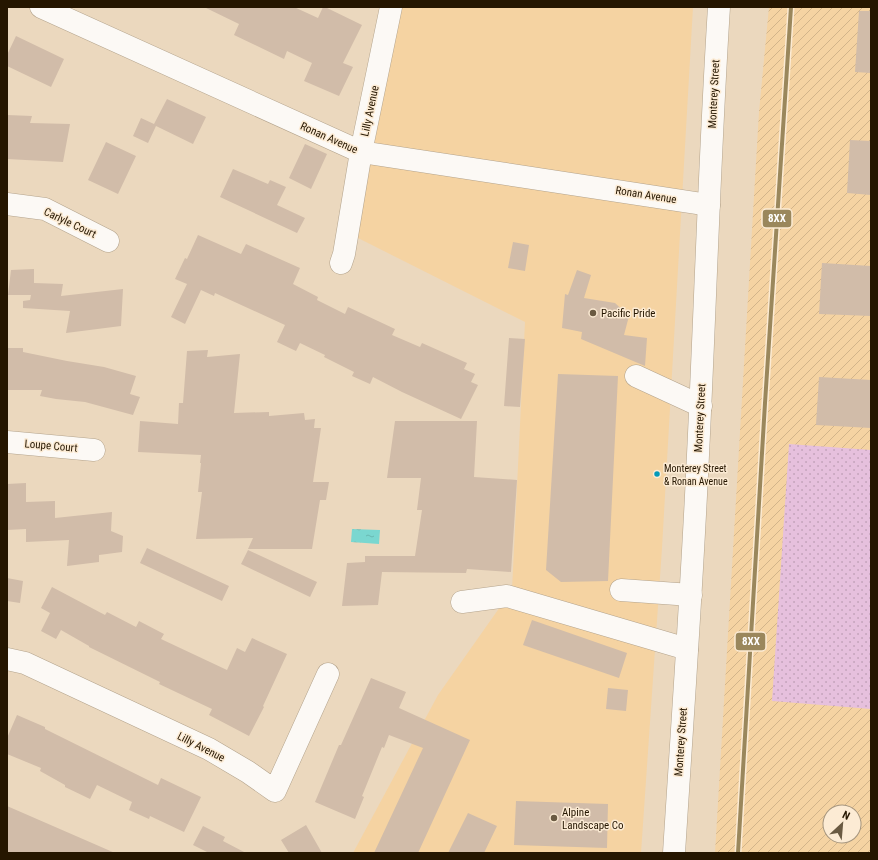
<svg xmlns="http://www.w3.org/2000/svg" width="878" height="860" font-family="'Roboto Condensed',sans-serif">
<defs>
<pattern id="industrial-furrows" width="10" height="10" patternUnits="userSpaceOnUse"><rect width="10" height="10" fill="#f5d3a2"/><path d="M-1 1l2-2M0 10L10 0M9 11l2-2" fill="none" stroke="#d2b48a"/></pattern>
<pattern id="grass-dots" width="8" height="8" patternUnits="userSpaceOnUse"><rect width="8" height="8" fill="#e6c0dd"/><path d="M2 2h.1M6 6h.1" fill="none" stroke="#c5a4bc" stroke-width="1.8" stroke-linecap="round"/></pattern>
<pattern id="water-ripples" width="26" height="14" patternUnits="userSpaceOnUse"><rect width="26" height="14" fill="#7ad7d0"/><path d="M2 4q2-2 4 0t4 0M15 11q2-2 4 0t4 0" fill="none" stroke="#69b8b1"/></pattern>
</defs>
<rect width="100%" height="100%" fill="#ebd8be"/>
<path fill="#f5d3a2" d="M401 7H693L662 548 641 853H353L438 695 512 590 525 322 356 237Z"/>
<path fill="url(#industrial-furrows)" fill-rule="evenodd" d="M769 7H871V853H715L759 112ZM830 812H854V836H830Z"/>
<path fill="url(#grass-dots)" d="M789 444 871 450V709L772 701Z"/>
<path fill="url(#water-ripples)" d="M352 529 380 530 379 544 351 542Z"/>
<path fill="#d1bca9" d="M204 7H294L318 18 323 7H325L362 25 343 63 353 67 339 96 304 81 312 63 287 51 284 59 234 35 239 24Z
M859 11H871V73L855 72Z
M16 36 64 59 51 87 7 66V55Z
M167 99 206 117 193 144 156 126 148 143 133 136 141 118 154 124Z
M7 115 32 116 30 123 70 124 63 162 7 159Z
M850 140 871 141V195L847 193Z
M106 142 136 156 118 194 88 180Z
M305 144 327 154 311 189 289 178Z
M233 169 268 184 270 180 286 187 277 205 305 218 297 233 220 197Z
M198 235 241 254 246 244 300 268 293 284 318 297 317 300 345 314 348 307 395 329 392 335 420 347 422 343 467 363 464 369 475 374 471 382 478 385 461 419 402 392 373 377 370 384 352 376 354 372 324 357 325 355 300 343 296 351 277 342 285 325 215 293 214 296 201 290 185 324 171 317 187 284 175 279 185 258 187 259Z
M513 242 529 245 525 271 508 268Z
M822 263 871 266V316L819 314Z
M34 269V283L63 284 61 296 123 289 121 326 66 333 70 311 23 308V301L30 300 31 295H8L11 270Z
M577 270 591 275 584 298 615 303 629 316 624 335 647 338 645 366 581 339 582 332 562 328 565 294 568 295Z
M509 338 525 339 520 407 504 406Z
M7 348H23V352L67 361 104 367 136 376 130 394 140 397 133 415 85 402 56 399 40 396 42 390H7Z
M208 350 207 357 240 354 234 413 269 412V416L304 413 305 420 315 419 314 428H321L313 482H329L326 500H320L312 549H248L253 538 196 539 202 492H198L201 463H200L201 455 138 452 140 421 178 424 179 403H183L187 351Z
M558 374 618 376 608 581 561 582 546 570Z
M819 377 871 380V428L816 425Z
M395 421H477L474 477 517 480 511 572 467 569 466 573 382 572 378 605 342 606 347 563 365 562V556H415L422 510H417L421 478H387Z
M26 483V502L55 501V518L112 512 111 531 123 536 122 552 99 555V562L67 566 69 540 26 542V529L7 530V484Z
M147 548 229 586 222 601 140 563Z
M248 550 317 582 310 597 241 564Z
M7 578 23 581 20 603 7 601Z
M52 587 105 615 107 612 136 627 139 621 164 634 161 639 227 670 237 648 245 652 252 638 287 654 263 706 264 707 249 736 209 715 212 709 159 684 160 682 89 647V646L61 630 56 639 41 631 50 613 41 608Z
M532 620 627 653 619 678 523 645Z
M371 678 406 692 399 708 470 740 418 853H374L423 748 389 735 384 748 382 747 362 796 364 797 355 819 315 802 339 745H341Z
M608 688 628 690 626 711 606 709Z
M17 715 45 727V729L158 785 161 778 201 797 184 832 150 816 149 819 129 810 132 802 97 785 90 799 65 787V785L40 771 41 768 7 754V738Z
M516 801 608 804 607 848 514 845Z
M7 806 115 853H7Z
M468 813 497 826 484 853H448Z
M306 825 322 853H289L281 840Z
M203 826 225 837 223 841 246 853H209L193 845Z"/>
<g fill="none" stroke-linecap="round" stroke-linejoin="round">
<g stroke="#b3a38c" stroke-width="23">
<path id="minor" d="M41 7 361 152 709 205
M7 204 45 209 108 241
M341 263 344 254 361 152 391 7
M636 376 701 406
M7 442 94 450
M621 590 691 595
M462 602 507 596 687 649
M7 659 25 663 209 749 248 772 275 791 328 674"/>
</g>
<g stroke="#b3a38c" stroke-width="23">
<path id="major" d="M674 853C682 727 691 601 697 475 705 319 709 163 719 7"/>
</g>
<use href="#minor" stroke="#fcf9f5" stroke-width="22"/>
<use href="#major" stroke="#fcf9f5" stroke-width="22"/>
<g stroke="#fcebd4" stroke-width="7">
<path id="rail-1" d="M738 853 765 403 791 7"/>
</g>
<use href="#rail-1" stroke="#9a875c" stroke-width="4"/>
</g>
<g fill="#6a5a42" stroke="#fcebd4" stroke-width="1.5">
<circle cx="593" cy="313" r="4"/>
<circle cx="554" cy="818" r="4"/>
</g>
<circle fill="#049ab9" stroke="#fcebd4" stroke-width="1.5" cx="657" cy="474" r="3.5"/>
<g text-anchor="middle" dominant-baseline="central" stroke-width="3" stroke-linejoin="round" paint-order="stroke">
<g font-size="10" fill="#251600" stroke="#fcebd4" text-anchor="start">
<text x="664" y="468">Monterey Street<tspan x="664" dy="13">&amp; Ronan Avenue</tspan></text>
</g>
<g font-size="11" fill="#251600" stroke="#fcebd4">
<text transform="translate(714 94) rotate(-87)">Monterey Street</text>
<text transform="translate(370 111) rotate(-78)">Lilly Avenue</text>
<text transform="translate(329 138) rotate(24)">Ronan Avenue</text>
<text transform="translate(646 195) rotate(9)">Ronan Avenue</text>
<text transform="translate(70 223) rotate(25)">Carlyle Court</text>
<text transform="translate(700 418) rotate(-87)">Monterey Street</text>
<text transform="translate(51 446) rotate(5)">Loupe Court</text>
<text transform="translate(681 742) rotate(-86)">Monterey Street</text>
<text transform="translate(201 747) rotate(27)">Lilly Avenue</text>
</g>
<g font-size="11" fill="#251600" stroke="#fcebd4" text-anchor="start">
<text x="601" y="313">Pacific Pride</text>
<text x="562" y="812">Alpine<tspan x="562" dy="13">Landscape Co</tspan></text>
</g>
</g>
<g stroke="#fcebd4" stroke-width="1.5">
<rect x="762" y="209" width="30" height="19" rx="4" fill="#9a875c"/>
<rect x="735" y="632" width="31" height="19" rx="4" fill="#9a875c"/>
</g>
<g font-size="11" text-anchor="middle" font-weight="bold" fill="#fff">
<text x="777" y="222">8XX</text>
<text x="751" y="645">8XX</text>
</g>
<rect width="878" height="860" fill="none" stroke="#251600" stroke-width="16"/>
<g transform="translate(842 824) rotate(26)"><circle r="19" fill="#fcebd4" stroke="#a6967f"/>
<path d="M0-3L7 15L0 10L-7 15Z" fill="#6a5a42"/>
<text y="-6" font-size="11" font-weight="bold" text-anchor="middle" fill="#251600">N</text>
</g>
</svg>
